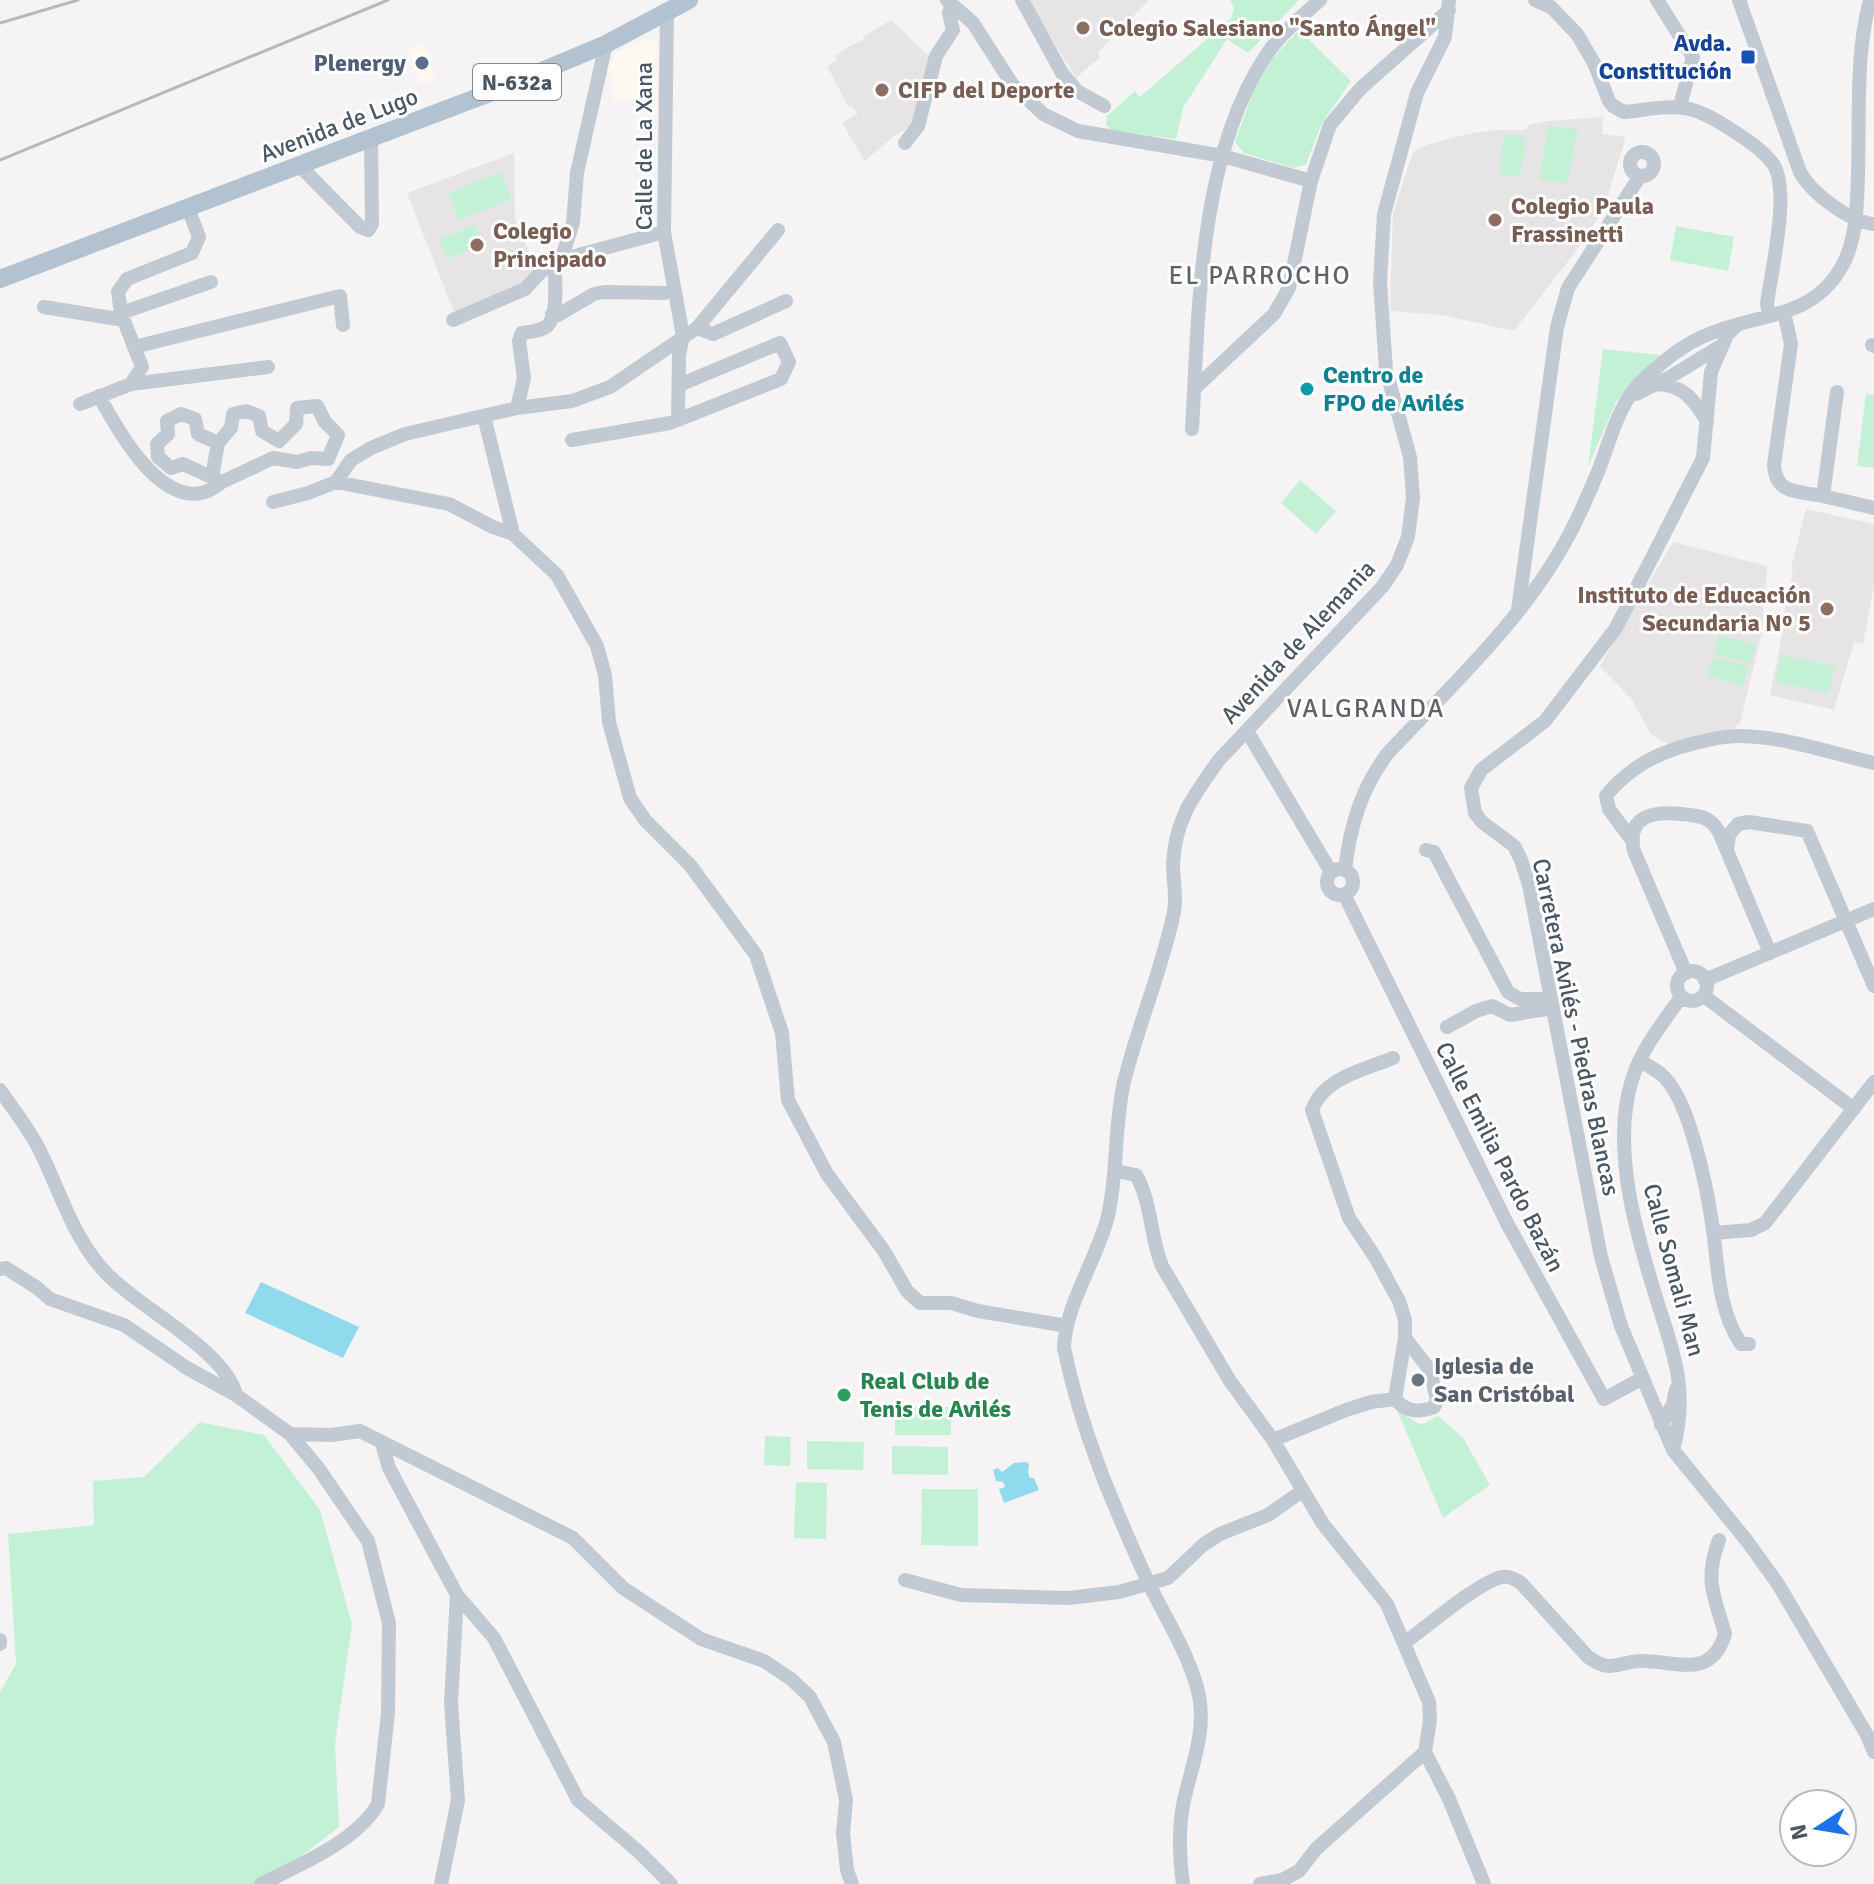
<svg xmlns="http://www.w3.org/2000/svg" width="1874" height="1884" font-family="Signika,sans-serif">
<rect width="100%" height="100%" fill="#f5f3f3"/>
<path fill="#fdf9ef" d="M648 39 657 44V115L645 113V100H613V72H603L605 62H613V54Z
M424 43 436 79 420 84 408 48Z"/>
<path fill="#e6e4e5" d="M1028 0H1149L1097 53 1100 57 1076 78Z
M891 20 931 58 915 124 895 135 865 161 842 123 857 114 852 106 849 108 827 66 837 60 835 56 846 48 865 39 863 37Z
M1603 117 1602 134 1626 137 1603 211 1576 251 1514 331 1442 315 1390 311 1393 214 1413 152 1429 144 1468 134 1493 130H1525L1529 125 1546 121Z
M514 153 515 220 538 271 520 286 454 312 407 193Z
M1806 509 1874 524V585L1863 644 1854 642 1834 710 1770 695 1782 636 1780 632 1793 571 1791 568Z
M1673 542 1767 566 1762 632 1740 723 1732 729 1670 745 1651 734 1632 700 1600 666Z"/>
<path fill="#c3f1d5" d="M1230 0H1299L1248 53 1227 39 1183 108 1176 139 1111 130 1106 124 1107 116 1135 91 1140 97 1231 18 1234 8Z
M1299 30 1351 81 1322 123 1306 164 1294 168 1244 153 1235 142 1254 89 1272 59Z
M1549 125 1578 130 1567 184 1539 179Z
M1504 134 1526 137 1520 177 1499 173Z
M501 172 511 199 458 220 448 193Z
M475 225 483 245 447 259 439 239Z
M1676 226 1734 237 1728 271 1670 260Z
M1603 349 1660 355 1616 402 1588 467Z
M1866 394 1874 395V468L1857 466Z
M1300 480 1336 511 1316 534 1281 503Z
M1719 635 1756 645 1750 664 1714 654Z
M1781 655 1835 666 1829 693 1776 682Z
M1713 657 1749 667 1743 686 1707 676Z
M895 1407H951V1435H895Z
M1397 1410 1421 1425 1438 1416 1463 1438 1490 1485 1443 1518Z
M200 1422 264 1435 320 1510 352 1624 335 1744 339 1827 265 1884H0V1692L16 1664 8 1534 94 1525 93 1481 144 1477Z
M765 1436 791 1437 790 1466 764 1465Z
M807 1441 864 1442 863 1470 807 1469Z
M892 1446 948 1447V1475L892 1474Z
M796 1482 827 1483 826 1539 794 1538Z
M922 1489H978V1546L921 1545Z"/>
<path fill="#90daee" d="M261 1282 359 1327 343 1358 245 1313Z
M1026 1462 1029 1464 1028 1472 1030 1478H1034L1039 1490 1004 1503 999 1489 1005 1487 1003 1482 996 1481 993 1470 998 1468 1002 1472 1014 1463Z"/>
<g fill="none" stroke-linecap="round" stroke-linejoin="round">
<path stroke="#c1cad2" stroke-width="14" d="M947 0 973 23 1012 84 1043 114 1078 131 1223 156 1311 181
M1022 0 1062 73 1077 91 1104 106
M1535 0 1551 7 1577 34 1594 63 1609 101 1613 106 1624 112C1679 106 1687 100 1735 132 1748 141 1763 150 1773 164 1791 190 1771 272 1767 304L1769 316
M1657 0 1693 57 1680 106
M1739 0 1800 172C1811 193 1850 222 1874 224
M667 14 664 232 683 336 679 355 678 420
M905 143 918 126 936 56 953 30 949 13 952 4
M1630 164a12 12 0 1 1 24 0a12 12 0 1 1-24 0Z
M299 165 360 227 368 230 372 224 371 138
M561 260 573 223 577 173 606 44
M44 307 124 320
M1784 312 1791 344 1774 465C1776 495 1798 491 1823 496
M121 313 211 282
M552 314 558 315 594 294 604 292 665 293
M453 320 525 289 549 263 664 232
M1736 326 1727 335 1711 372 1703 458 1616 628 1545 721 1481 770 1471 788 1475 813 1482 822 1514 846 1521 860 1529 885 1601 1257 1621 1326 1673 1450 1747 1541 1778 1584 1867 1735 1874 1752
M697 328 713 334 786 301
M1872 345 1874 346
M134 347 340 296 343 325
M131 384 268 367
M1656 384C1684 385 1693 399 1707 421
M1194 389 1274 314 1289 288 1311 181 1330 125 1360 89 1449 10
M1837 392 1823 496 1874 508
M1636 394 1670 377 1721 346
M99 396C117 429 159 506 205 492 211 491 217 485 222 482
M80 404 131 384 142 367 121 313 118 292 127 279 192 253 199 237 188 208
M317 406 325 422 338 435 328 459 311 458 297 462 273 458 222 482 183 464 171 468 158 457 157 444 168 434 167 421 181 414 195 419 198 434 218 443 231 428 233 414 246 411 259 416 262 431 279 441 296 424 297 408Z
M517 408 524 378 519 341 522 333C530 332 541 331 547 326 559 315 555 276 554 262
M484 416 513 534 557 575 597 646 605 675 609 722 630 798 645 820 690 865 756 955 782 1033 788 1100 827 1174 884 1251 907 1291 920 1303H951L978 1311 1067 1326
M1192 429C1199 311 1198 159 1265 57 1279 35 1301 17 1320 0
M572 440 670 423 781 379 789 362 780 343 679 385
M212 477 218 443
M336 482 449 504 493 527 513 534
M273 502 308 493 336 482 351 460 371 448 405 434 517 408 572 401 610 387 697 328 778 230
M1518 610 1557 327 1568 288 1640 176
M1247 731 1331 872
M1631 839 1609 809 1606 796C1616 782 1638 765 1653 758 1674 747 1720 735 1742 736 1786 737 1831 753 1874 763
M1426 850 1434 852 1508 992 1520 999H1551
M1727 850 1729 835 1738 824 1749 822 1807 831 1874 986
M1327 882a13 13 0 1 1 26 0a13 13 0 1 1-26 0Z
M1345 870C1350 826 1361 789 1388 753 1452 685 1525 618 1569 535 1580 514 1590 491 1599 469 1611 438 1619 401 1645 378 1663 361 1685 343 1709 334 1762 312 1819 319 1846 258 1857 232 1857 203 1858 175 1860 117 1855 56 1870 0
M1344 894 1507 1223 1604 1399 1641 1379
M1677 986a15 15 0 1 1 30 0a15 15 0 1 1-30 0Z
M1686 973 1634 851C1626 816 1653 811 1681 814 1691 815 1703 815 1711 822 1715 825 1717 829 1719 832L1770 953
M1705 980 1874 909
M1704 996 1854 1109
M1447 1027 1476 1011 1492 1006 1510 1015 1553 1008
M1640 1061C1648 1066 1659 1071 1665 1078 1692 1106 1709 1198 1714 1237 1718 1273 1720 1313 1741 1344H1749
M0 1090C13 1109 30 1130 40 1151 61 1193 74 1241 108 1275 141 1309 226 1351 236 1395
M1116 1171 1136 1175C1152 1203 1150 1237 1162 1266L1230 1381 1273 1440 1323 1524 1387 1604 1429 1702 1430 1720 1425 1752 1449 1799 1484 1884
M1714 1233 1751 1230 1765 1223 1874 1082
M0 1269 6 1268 36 1287 50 1299 124 1325 187 1368 236 1395 290 1434 319 1469 368 1541 389 1623 388 1713 378 1804C357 1841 298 1866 261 1884
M1395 1399 1405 1338
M1661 1425 1673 1404 1676 1389
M290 1434 331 1435 360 1431 573 1538 623 1588 701 1639 764 1661 791 1679 810 1697 834 1742 846 1800 843 1833 847 1870 852 1884
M1273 1440 1346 1410 1371 1402 1395 1399C1406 1412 1419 1413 1434 1407L1437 1400 1430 1370 1405 1338V1320L1399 1301 1375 1257 1349 1218 1312 1110C1323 1078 1364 1070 1393 1058
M382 1444 389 1468 457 1595 494 1638 578 1800 639 1852 671 1884
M1673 1450C1688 1396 1676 1358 1659 1307 1638 1240 1610 1149 1632 1080 1641 1049 1663 1023 1681 997
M905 1580 961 1595 1069 1598 1119 1592 1168 1578 1203 1545 1220 1534 1268 1515 1302 1491
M0 1640V1644
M1404 1643C1428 1626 1473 1587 1498 1578 1507 1575 1513 1578 1521 1583L1588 1657C1612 1674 1616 1662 1641 1661 1674 1660 1711 1681 1725 1634 1714 1595 1704 1580 1719 1540
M441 1884 458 1800 451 1703 457 1595
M1183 1884C1179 1855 1178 1828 1184 1800 1193 1761 1208 1727 1197 1687 1186 1649 1165 1617 1148 1582 1113 1505 1081 1431 1064 1348 1065 1305 1097 1260 1108 1216 1118 1172 1114 1126 1124 1082 1138 1025 1162 970 1174 912 1177 897 1173 880 1173 864 1175 819 1194 795 1219 760L1383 586 1397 565 1408 537 1413 498 1410 457 1386 370 1380 282 1384 214 1417 93 1445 37 1449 0
M1260 1884 1282 1880 1299 1871 1316 1849 1425 1752"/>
<path stroke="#b3c2d1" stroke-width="18" d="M0 279 492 92 606 44 689 0"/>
<path stroke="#b5b8bd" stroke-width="3" d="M0 23 78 0
M0 160 388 0"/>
</g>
<g fill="#8d6e63" stroke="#fff" stroke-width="3">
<circle cx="1083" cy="28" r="8"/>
<circle cx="882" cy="90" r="8"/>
<circle cx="1495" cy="220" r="8"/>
<circle cx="477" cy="245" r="8"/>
<circle cx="1827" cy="609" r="8"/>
</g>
<rect fill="#1a4fb4" stroke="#fff" stroke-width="3" x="1740" y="49" width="16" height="16" rx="4"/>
<circle fill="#5c6f8a" stroke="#fff" stroke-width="3" cx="422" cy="63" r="8"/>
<circle fill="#0f9aa8" stroke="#fff" stroke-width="3" cx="1307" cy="389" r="8"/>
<circle fill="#6b7280" stroke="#fff" stroke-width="3" cx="1418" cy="1380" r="8"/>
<circle fill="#2e9e5b" stroke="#fff" stroke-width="3" cx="844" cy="1395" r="8"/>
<g text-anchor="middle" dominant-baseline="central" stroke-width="6" stroke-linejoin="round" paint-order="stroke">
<rect fill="#fff" stroke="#808990" stroke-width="2" x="473" y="64" width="88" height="36" rx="6"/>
<g font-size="22" font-weight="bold" fill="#4a5661">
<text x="517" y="82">N-632a</text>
</g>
<g font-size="24" font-weight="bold" fill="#785e54" stroke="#fff" text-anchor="start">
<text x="1099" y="28">Colegio Salesiano "Santo Ángel"</text>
<text x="898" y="90">CIFP del Deporte</text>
<text x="1511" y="206">Colegio Paula<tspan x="1511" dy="28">Frassinetti</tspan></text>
<text x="493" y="231">Colegio<tspan x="493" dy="28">Principado</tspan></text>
<text x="1811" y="595" text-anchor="end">Instituto de Educación<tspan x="1811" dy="28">Secundaria Nº 5</tspan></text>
</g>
<g font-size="24" font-weight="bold" fill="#164399" stroke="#fff" text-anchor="end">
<text x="1732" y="43">Avda.<tspan x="1732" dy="28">Constitución</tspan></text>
</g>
<g font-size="24" font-weight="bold" fill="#4e5e75" stroke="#fff" text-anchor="end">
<text x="406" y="63">Plenergy</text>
</g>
<g font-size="24" fill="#4a5661" stroke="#fff">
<text transform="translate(339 125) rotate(-21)">Avenida de Lugo</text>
<text transform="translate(644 146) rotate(-90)">Calle de La Xana</text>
<text transform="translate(1298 642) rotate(-47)">Avenida de Alemania</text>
<text transform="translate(1576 1027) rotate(78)">Carretera Avilés - Piedras Blancas</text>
<text transform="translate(1500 1157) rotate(63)">Calle Emilia Pardo Bazán</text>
<text transform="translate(1674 1270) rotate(75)">Calle Somali Man</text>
</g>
<g font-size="24" font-weight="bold" fill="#0d838f" stroke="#fff" text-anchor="start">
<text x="1323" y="375">Centro de<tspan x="1323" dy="28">FPO de Avilés</tspan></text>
</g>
<g font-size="24" font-weight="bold" fill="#5b616d" stroke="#fff" text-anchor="start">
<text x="1434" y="1366">Iglesia de<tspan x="1434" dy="28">San Cristóbal</tspan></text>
</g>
<g font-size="24" font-weight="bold" fill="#27864d" stroke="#fff" text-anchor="start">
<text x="860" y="1381">Real Club de<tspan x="860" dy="28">Tenis de Avilés</tspan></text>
</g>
<g font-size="26" letter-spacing="2" fill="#5f6368" stroke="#fff">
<text x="1260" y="276">EL PARROCHO</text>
<text x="1366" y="709">VALGRANDA</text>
</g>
</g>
<g transform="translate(1818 1828) rotate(258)"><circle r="38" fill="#ffffff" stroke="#b7bbc0" stroke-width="2"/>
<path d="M0-6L14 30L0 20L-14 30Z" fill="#1a73e8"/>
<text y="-12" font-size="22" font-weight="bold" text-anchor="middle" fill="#4a5661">N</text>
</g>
</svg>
